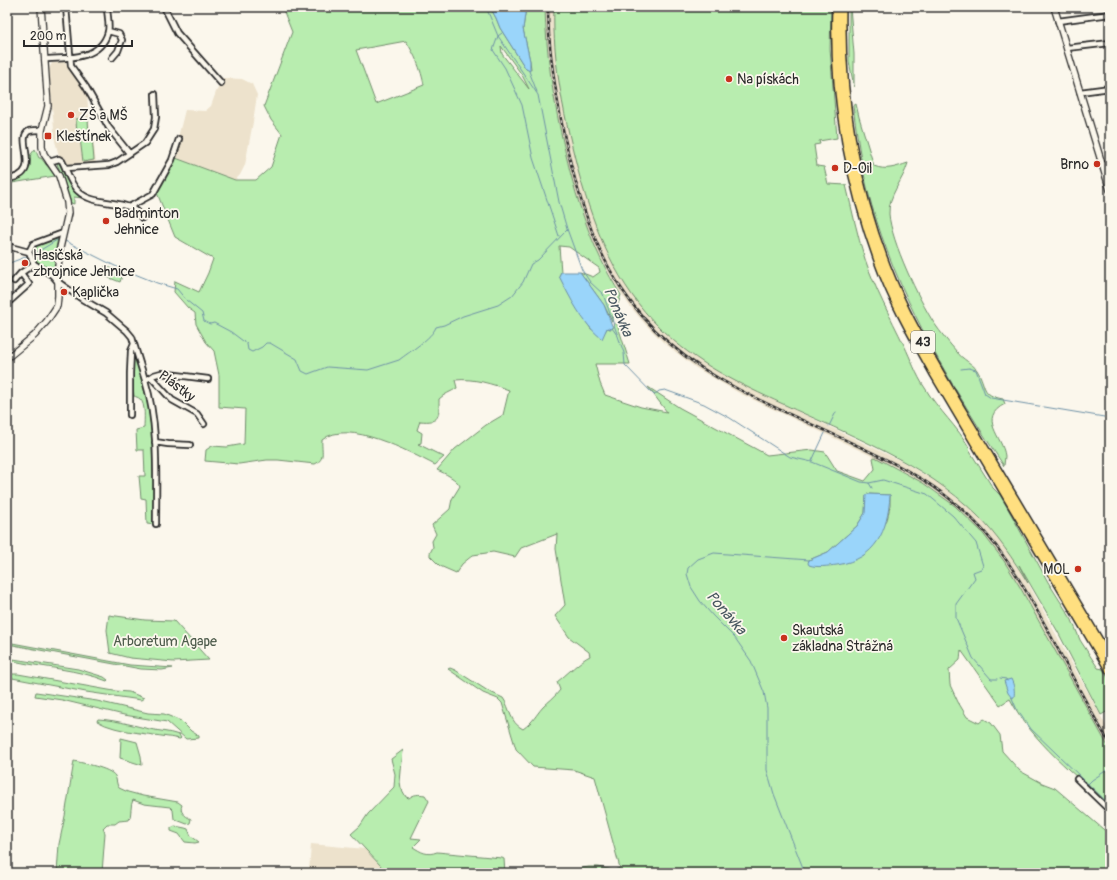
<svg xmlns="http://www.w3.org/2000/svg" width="1117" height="880" font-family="Pangolin,sans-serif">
<rect width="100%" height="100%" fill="#fbf7ec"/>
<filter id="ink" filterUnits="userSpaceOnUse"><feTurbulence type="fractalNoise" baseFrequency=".025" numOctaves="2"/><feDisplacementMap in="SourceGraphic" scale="8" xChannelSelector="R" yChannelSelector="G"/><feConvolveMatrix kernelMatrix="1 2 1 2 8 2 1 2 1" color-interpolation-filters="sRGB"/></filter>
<g filter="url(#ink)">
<path fill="#ede2cc" d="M545 7H554L555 41 560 85 568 124 580 178 609 257 622 280 636 300 669 336 690 354 712 368 743 385 903 462 938 483 970 508 987 526 1003 545 1028 583 1110 733V750L1012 574 988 540 964 515 934 490 899 469 739 393 696 368 663 342 645 324 629 305 615 284 596 249 584 218 572 180 559 126 552 86 547 42Z
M65 62 87 94 90 132 93 136 96 165 69 167 65 159 59 156 55 141 49 69 52 63Z
M223 78 242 79 252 84 257 95 253 122 245 165 240 175 235 180 173 157 185 110 205 111 211 106 216 92Z
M311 844 365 849 381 866 380 873H309Z"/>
<path fill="#b8edaf" stroke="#728c6d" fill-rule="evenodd" d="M282 7H490L496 18 500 28 526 69H531L530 61 523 29 526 7H545C546 53 553 98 563 142 575 196 591 249 621 295L612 322 604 305 580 272 593 277 600 272 599 268 569 247 559 246 561 272 559 276 576 306 591 329 605 332 607 328 610 329 613 328V325L617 323 630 364H595L600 383 605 395 641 407 667 412 648 387 680 408 767 455 812 450 825 452 837 471 865 481 875 469 873 458 875 457 923 483 955 506 981 531 1004 561 1020 587 1110 750V807C1075 774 1033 743 1010 699L1000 705 961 650 960 660 949 670 950 685 958 702 967 717 979 723 984 719 991 723 1000 735 1002 751 1020 771 1042 783 1055 788 1110 835V873H572L582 868 589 867H598L614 870 620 868 595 777 574 770 533 767 516 749 502 703 498 699 483 693 448 669 450 668 455 670 488 691 503 698C511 709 509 722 523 729 534 721 535 716 543 707 549 701 555 697 560 690L557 682C566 675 581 660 590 656L589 652 569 637 555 616 565 605 556 549 557 534 521 548 515 557 493 552 473 555 462 564 456 573 440 566 430 556V553L433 547 432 541 436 534 432 525 450 509 452 499 460 486C457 479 444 473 437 470L455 449 486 425 503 415 509 390C492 384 474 378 455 380L457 388C451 392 444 394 439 399 439 417 440 423 420 421L417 430 422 433 421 443 418 444 444 457 435 465C409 452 348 418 322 440 321 450 326 459 315 464L278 460H267L239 464 205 461 206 450 212 446 227 447 244 444 245 409 219 407V375L214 351 206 342 196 324 195 313 188 308 174 292 175 281 199 292 208 273 213 259 175 237 155 188 173 157 235 180H256L271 167 282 134 271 120 264 106 292 32ZM406 41C415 55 421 69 424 85L376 104 356 50ZM501 46 522 75 529 89 502 54ZM868 494 889 495H890V506L887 521 864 555 809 560 828 552 857 526 865 513 866 495Z
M554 7H831L830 49 837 138 819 141 820 144 814 145 817 166 824 167 828 184 846 185C852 209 857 235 865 259 875 289 890 316 904 345 911 359 916 375 925 388 938 410 958 427 970 449L969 450 993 488 1000 495 1011 514 1048 582 1072 620 1080 640 1098 668 1103 669 1110 682V710L1101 715 1058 632 1019 565 1028 583C1013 559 997 535 977 515 925 463 849 435 783 404 739 384 695 363 660 328 617 286 595 231 579 174 565 120 552 63 554 7Z
M849 7H850L854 54V87L849 61Z
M856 104 859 117 874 166C886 171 896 167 908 163 903 181 888 195 889 214 891 241 919 300 934 323 941 333 949 343 957 352 962 359 973 364 977 370 987 386 980 395 1003 399L1005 404C977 418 1003 437 1005 456 1005 459 1004 463 1004 466 953 389 904 307 876 219 864 183 858 144 853 106Z
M88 118 89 137H92L94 160 83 162 80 138H77L76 119Z
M35 149 39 158H41L55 176 12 183V181C24 178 30 170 29 157Z
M59 162 67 177 83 197V198L74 197V204L71 203 63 178 57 164Z
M58 238 55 253V273C44 273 36 262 32 253L37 246Z
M105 266 123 273 120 282 102 275Z
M133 350 147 395 152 436 155 525 147 524 146 499 141 498 139 476H145L144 450H137L136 430 144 428C144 420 146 404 140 399 138 397 136 397 134 396L132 377 133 363 132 361Z
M109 615 145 620 174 621 209 660 174 662 130 658 110 653 107 630Z
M7 642 130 665 173 668 162 670 141 669 13 645 7 644Z
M13 659 78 669 104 677 108 680 107 681C77 669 45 668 13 661Z
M7 674H18L114 691 129 692 144 698 141 700 86 692 7 677Z
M36 692 97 701 148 713 164 714 181 721 191 731 199 736V738L186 739 167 722 124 715 62 700 35 696Z
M98 719C114 720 129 724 145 728 156 731 168 731 179 735L181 738 180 739C156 734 117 733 97 721Z
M121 738 137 742 141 756 142 765 120 758Z
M403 750 400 782 401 788 406 797 409 798C414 794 419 794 425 795L429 801 411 838 421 839 413 847C421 852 427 856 437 852L502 858 504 859 505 873H380L381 866 351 834 360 826 368 814 394 787 395 774 391 759Z
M74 761C82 763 110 768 115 776 117 780 116 784 119 788L128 792 143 796 178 802 182 805C179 812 185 816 191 819L190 823 187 824 174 819 173 810 170 807 144 804 133 800C130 805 132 814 129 820L119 821 115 824H107L103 828 105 833 102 873H57L59 844 65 816Z
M175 826 185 828 188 829 191 836 199 842 195 843 185 842 179 834 171 831V828Z"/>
<path fill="#9ad5fa" stroke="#6e91a7" d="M490 7H526L523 29 530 61V71L526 69 500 28 496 18Z
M561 272H580L604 305 613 328 612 329 607 328 602 339C583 324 570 298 559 276Z
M868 494 890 495C888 531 876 559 837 565 828 566 817 568 809 565L808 563 809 560 828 552 857 526 865 513 866 495Z
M1011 679C1014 685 1015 691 1014 697L1012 698 1008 693 1004 681Z"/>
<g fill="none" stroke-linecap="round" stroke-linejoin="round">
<path stroke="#6e91a7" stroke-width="1" d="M486 7 498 36 538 95 559 202 567 229 582 270 590 282 603 294 624 353 625 365 654 395 659 391 665 390 704 404 730 418 790 457 812 462 861 482 869 483 872 488
M502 33 498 36 493 50 505 68 522 105 533 158 559 236
M529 71 537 92
M65 241 115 266 157 283 177 289 186 300 202 313 204 321 210 324 214 323 231 332 247 344 248 350 252 352 262 347 266 343H270L297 359 302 371 308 374 327 367 368 370 399 360C409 352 432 338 436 327L444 325 463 316 498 305 512 296 523 282 531 264 538 260 567 230
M34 254 57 240
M7 264 28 256
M612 328 617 335
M961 369 969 368 976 370 985 394 991 398 1110 418
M829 426 836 412
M812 461 825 433
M869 483 883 480 927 494 953 516 976 543 983 566 981 569 973 572 975 578 956 604V618L973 658 991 679H997
M1000 678 1006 679 1007 681
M1012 698 1017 710
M1020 713 1031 729 1110 805
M1088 784 1092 780 1110 768
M805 873 774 794 767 770V708L764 692 751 661 735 638 713 616 700 601 691 587 687 574 688 568 698 559 714 553 809 560"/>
<g stroke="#2b2b2b" stroke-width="8">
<path id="minor" d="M66 7 71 66 86 87 109 128 129 153
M164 7 177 33 221 83
M1058 21 1110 14
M108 31 119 34 122 40 118 51 112 58
M1067 48 1110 43
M45 59C68 58 100 60 108 32 110 25 107 14 107 7
M1080 92 1110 88
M49 162 59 159 62 161C67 170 70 184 78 191 92 205 115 200 131 208 136 210 139 214 142 218
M1102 165 1110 164
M66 168 109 165 117 162 145 143 154 129 156 117 155 94
M7 179C45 175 14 139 29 131 33 130 38 130 42 130
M129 207 153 194 172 160 179 139
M63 233 33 244 29 252 34 264 52 275 58 282 82 299 106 313 127 331 132 337 134 344 131 351 130 373V415
M7 246 29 252
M14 281 21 273 34 264
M10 301 29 284 21 273
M134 344 145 380
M151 377 154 375 161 373 208 379
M155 442 168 444 190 445
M156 524C156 476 159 426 145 380L151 377 172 400 197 414 204 424
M1077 779 1110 811"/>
</g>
<g stroke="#2b2b2b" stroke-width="8">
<path id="tertiary" d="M1054 7 1110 190
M7 358 35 335 47 321 57 306 58 296V267L60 248 68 213 67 202 59 176 44 154 42 147V130L48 106 41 7"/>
</g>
<g stroke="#2b2b2b" stroke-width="10">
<path id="trunk" d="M836 7C833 95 849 181 879 263 893 302 914 338 934 374L1110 671
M842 7C840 112 860 216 906 311 932 363 964 413 994 464 1033 529 1071 594 1110 659"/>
</g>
<use href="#minor" stroke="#fbf7ec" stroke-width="4.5"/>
<use href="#tertiary" stroke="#fbf7ec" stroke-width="5.5"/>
<use href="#trunk" stroke="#ffdf80" stroke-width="7"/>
<g stroke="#2b2b2b" stroke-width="2.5">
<path id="rail" d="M548 7C548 51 556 96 565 139 591 255 628 333 738 389 776 409 816 426 854 444 890 461 926 478 956 504 999 539 1025 588 1051 636 1070 672 1089 709 1110 744"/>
</g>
<use href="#rail" stroke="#fbf7ec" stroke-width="1" stroke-dasharray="3" stroke-linecap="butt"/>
</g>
</g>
<g fill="#c8321e" stroke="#fbf7ec" stroke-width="1.5">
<circle cx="729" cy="79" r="4"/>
<circle cx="71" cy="115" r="4"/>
<rect x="44" y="132" width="8" height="8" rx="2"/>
<circle cx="1097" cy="164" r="4"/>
<circle cx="835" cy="168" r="4"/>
<circle cx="106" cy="221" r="4"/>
<circle cx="25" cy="263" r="4"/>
<circle cx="64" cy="292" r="4"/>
<circle cx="1078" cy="569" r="4"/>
<circle cx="784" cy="638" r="4"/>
</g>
<g text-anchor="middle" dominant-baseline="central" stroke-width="3.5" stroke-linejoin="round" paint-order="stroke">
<rect fill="#fbf7ec" stroke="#696865" stroke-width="1" x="911" y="331" width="24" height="22" rx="3"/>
<g font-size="13" font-weight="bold" fill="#2b2b2b">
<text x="923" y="342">43</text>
</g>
<g font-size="14" fill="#2b2b2b" stroke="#fbf7ec" text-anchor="start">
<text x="737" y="79">Na pískách</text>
<text x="79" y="115">ZŠ a MŠ</text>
<text x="56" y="136">Kleštínek</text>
<text x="1089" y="164" text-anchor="end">Brno</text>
<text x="843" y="168">D-Oil</text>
<text x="114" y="213">Badminton<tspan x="114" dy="16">Jehnice</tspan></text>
<text x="33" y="255">Hasičská<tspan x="33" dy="16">zbrojnice Jehnice</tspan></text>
<text x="72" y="292">Kaplička</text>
<text x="1070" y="569" text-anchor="end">MOL</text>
<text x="792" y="630">Skautská<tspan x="792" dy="16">základna Strážná</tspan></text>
</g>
<g font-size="14" fill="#2b2b2b" stroke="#fbf7ec">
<text transform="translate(177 386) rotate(37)">Plástky</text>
</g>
<g font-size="14" fill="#4e5c4c" stroke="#fbf7ec">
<text x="165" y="641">Arboretum Agape</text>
</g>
<g font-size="15" font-style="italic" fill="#47565f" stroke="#fbf7ec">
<text transform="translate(618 312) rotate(67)">Ponávka</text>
<text transform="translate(726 613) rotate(49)">Ponávka</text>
</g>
</g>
<rect width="1117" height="880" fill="none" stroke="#fbf7ec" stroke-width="24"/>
<rect x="12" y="12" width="1093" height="856" fill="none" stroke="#2b2b2b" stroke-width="1.5" filter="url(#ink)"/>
<path d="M24 40v6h108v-6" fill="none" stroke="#2b2b2b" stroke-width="2"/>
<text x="30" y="40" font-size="12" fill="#2b2b2b" stroke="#fbf7ec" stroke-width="3" paint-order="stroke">200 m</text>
</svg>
